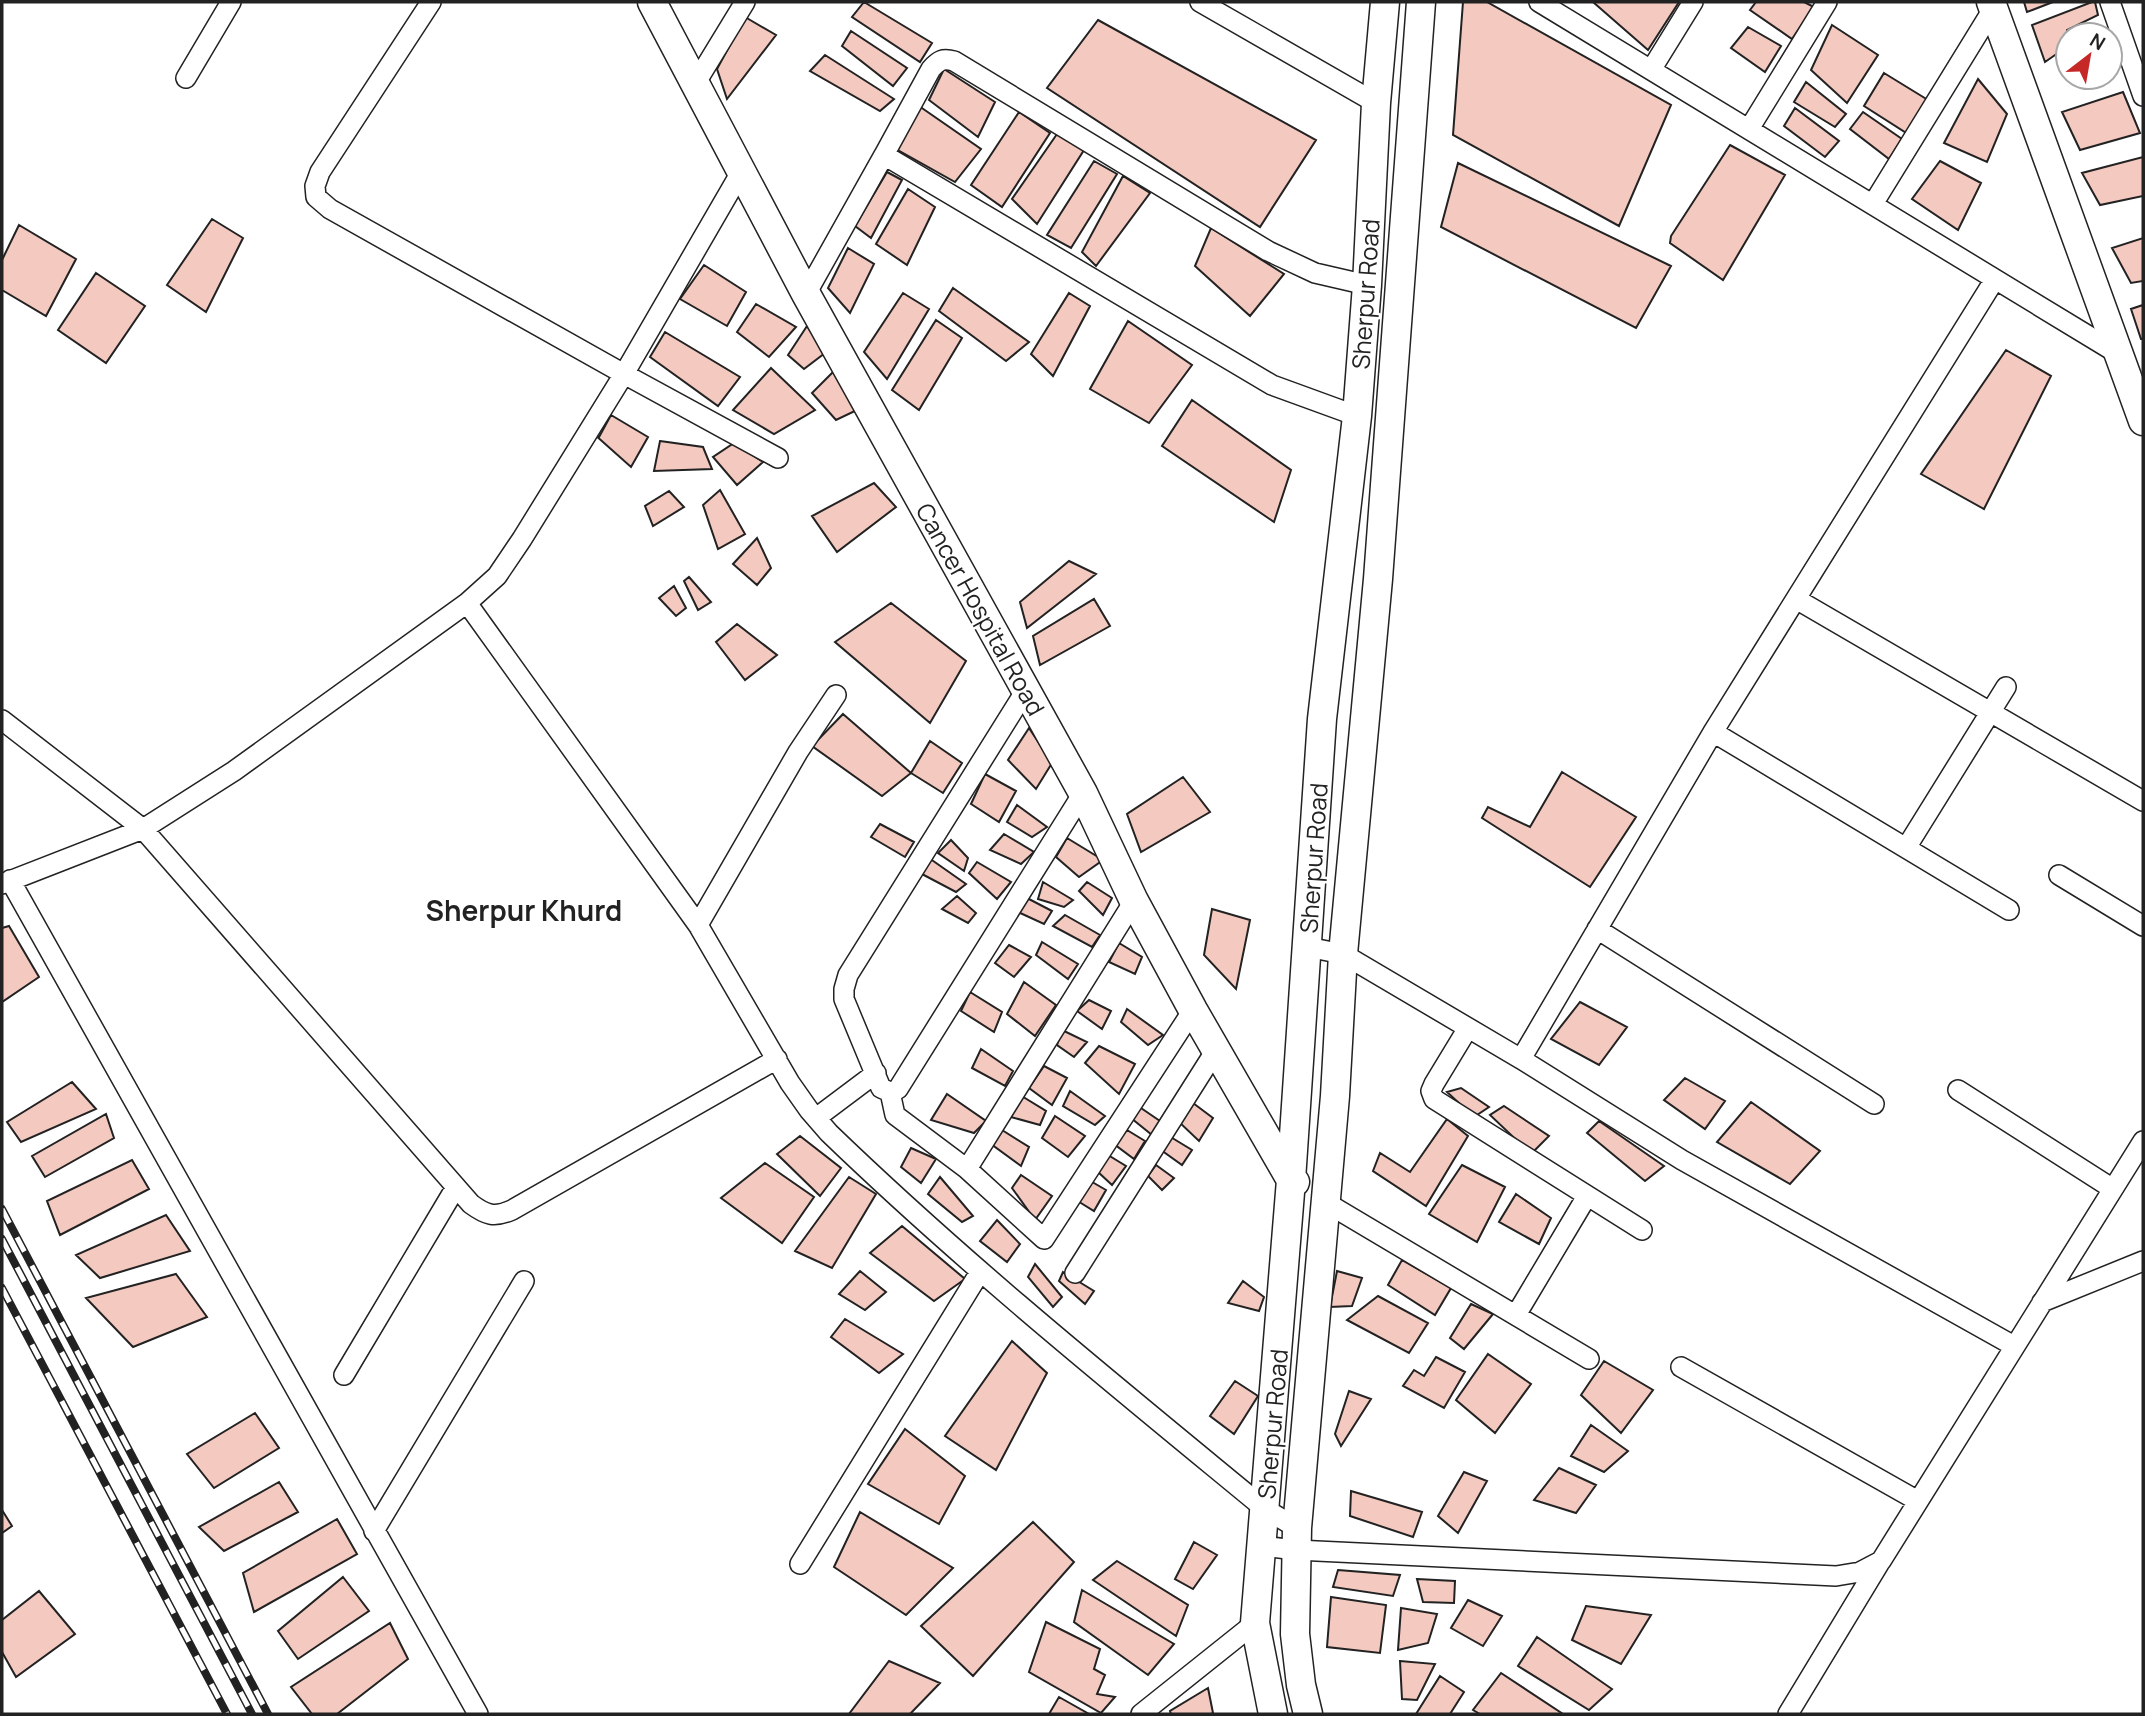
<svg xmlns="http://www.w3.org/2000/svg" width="2145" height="1716" font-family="Manrope,sans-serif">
<rect width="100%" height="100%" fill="#fff"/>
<path fill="#f3c9c0" stroke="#222" stroke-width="2" d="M864 2 932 43 920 62 852 17Z
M1463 2H1487L1671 105 1619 226 1453 135Z
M1593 2H1679L1648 50Z
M1756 2H1804L1814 7 1792 39 1750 10Z
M2024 2H2053L2027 12Z
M2092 2H2095L2098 15 2067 30 2068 46 2045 62 2032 25Z
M745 17 776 35 727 99 717 69Z
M1098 20 1316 140 1260 227 1047 88Z
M1832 25 1878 55 1847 103 1811 70Z
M1748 27 1781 46 1765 72 1731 48Z
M851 31 907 68 893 86 842 46Z
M825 55 894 99 880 111 810 71Z
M944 69 995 102 978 137 929 100Z
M1884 73 1928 100 1908 134 1864 106Z
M1978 79 2007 114 1987 162 1944 143Z
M1806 82 1846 114 1835 127 1794 102Z
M2123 92 2140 133 2080 150 2062 112Z
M919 106 981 149 955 182 896 149Z
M1795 108 1839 141 1825 157 1784 126Z
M1019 112 1050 133 1002 207 971 185Z
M1863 112 1902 139 1889 159 1850 129Z
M1057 134 1084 150 1037 224 1012 199Z
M1730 145 1785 175 1723 280 1670 243 1671 236Z
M2143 157V196L2100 205 2082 173Z
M1094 161 1117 174 1071 248 1047 235Z
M1940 161 1981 183 1958 230 1912 199Z
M1458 163 1671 266 1636 328 1441 227Z
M887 172 902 180 871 238 855 226Z
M1123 176 1150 193 1096 266 1082 252Z
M908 189 935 207 907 265 876 244Z
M212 219 243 238 206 312 167 285Z
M19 225 76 259 46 316 2 290V260Z
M1211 228 1284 274 1250 316 1195 266Z
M2143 238V281L2131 283 2112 248Z
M848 248 874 264 850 313 828 288Z
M704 265 746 292 727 326 680 299Z
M96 273 145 306 106 363 58 330Z
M953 288 1029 342 1006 361 939 311Z
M903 293 929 309 887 379 864 352Z
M1069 293 1090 306 1053 376 1031 354Z
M756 304 796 327 769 357 737 332Z
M2143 305V339H2141L2131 309Z
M936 320 962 338 919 410 892 390Z
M1128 321 1192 365 1149 423 1090 389Z
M807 326 825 353 804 369 788 355Z
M665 332 740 377 718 406 650 357Z
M2006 350 2051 376 1984 509 1921 474Z
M771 368 815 410 774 434 733 410Z
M836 369 857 410 836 420 812 393Z
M1192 400 1291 470 1274 522 1162 446Z
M611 415 648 437 631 467 594 434 599 437Z
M660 441 703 447 712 469 654 471Z
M734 443 763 462 737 485 713 457Z
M874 483 896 507 837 552 812 516Z
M720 490 745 534 718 549 703 505Z
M669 491 684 507 653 526 645 506Z
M757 538 771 568 757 585 733 564Z
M1069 561 1096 574 1027 628 1020 602Z
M689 577 711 602 698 610 684 581Z
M674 586 686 608 676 616 659 598Z
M1094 599 1110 626 1040 665 1033 636Z
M891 603 966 661 930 723 835 642Z
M737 624 777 655 745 680 716 642Z
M843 714 911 773 882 796 812 746Z
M1029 728 1052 763 1036 789 1008 760Z
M930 741 962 763 943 793 911 773Z
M1562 772 1636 817 1590 887 1482 818 1488 807 1530 827Z
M985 774 1016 791 999 822 971 804Z
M1183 777 1210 812 1141 852 1127 814Z
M1017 805 1047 827 1032 837 1007 822Z
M880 824 914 842 905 857 871 837Z
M1004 834 1034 852 1021 864 990 850Z
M1067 838 1103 860 1079 877 1056 857Z
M951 840 968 858 964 871 938 853Z
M929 858 966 884 956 892 920 873Z
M977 862 1011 882 997 899 969 873Z
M1043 882 1073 900 1064 907 1038 899Z
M1087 882 1112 898 1103 915 1079 891Z
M957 896 976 913 968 923 942 909Z
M1027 898 1052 911 1044 924 1018 912Z
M1212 909 1250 920 1236 989 1204 955Z
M1065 915 1100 935 1092 947 1053 926Z
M9 926 39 977 2 1002V928Z
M1042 942 1078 964 1068 979 1036 955Z
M1119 943 1142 957 1135 974 1109 962Z
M1009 945 1031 957 1014 977 995 963Z
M1024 982 1056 1005 1035 1036 1007 1014Z
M970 992 1002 1012 994 1032 961 1011Z
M1089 1000 1111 1011 1102 1029 1077 1011Z
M1580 1002 1627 1027 1599 1065 1551 1039Z
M1127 1009 1163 1035 1148 1045 1121 1022Z
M1062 1030 1087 1042 1074 1057 1057 1045Z
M1099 1046 1135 1064 1119 1094 1085 1063Z
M981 1049 1013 1071 1005 1086 972 1068Z
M1044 1066 1067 1078 1052 1105 1029 1088Z
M1685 1078 1725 1101 1705 1129 1664 1100Z
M72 1082 96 1109 21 1142 7 1122Z
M1461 1088 1489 1107 1474 1117 1447 1092Z
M1070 1091 1105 1116 1095 1125 1063 1106Z
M947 1094 986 1121 974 1133 931 1120Z
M1020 1095 1046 1111 1040 1125 1011 1117Z
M1751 1102 1820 1151 1790 1184 1717 1142Z
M1193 1103 1213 1118 1199 1141 1179 1122Z
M1138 1106 1160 1121 1152 1135 1131 1118Z
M1504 1106 1549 1136 1531 1154 1490 1115Z
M106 1114 114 1138 45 1177 32 1156Z
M1055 1116 1085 1136 1068 1157 1042 1138Z
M1447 1119 1468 1136 1426 1206 1373 1171 1380 1153 1410 1172Z
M1599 1121 1664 1166 1645 1181 1587 1133Z
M1002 1130 1029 1147 1021 1166 991 1144Z
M1127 1130 1145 1141 1134 1159 1114 1144Z
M800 1136 841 1168 820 1196 777 1154Z
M1169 1136 1192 1150 1182 1165 1161 1150Z
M911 1148 936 1159 921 1183 901 1167Z
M1108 1155 1126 1166 1112 1185 1097 1171Z
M132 1160 149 1189 60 1235 47 1201Z
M765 1163 814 1197 782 1243 721 1198Z
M1156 1165 1174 1178 1162 1190 1148 1176Z
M1462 1165 1505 1187 1477 1242 1429 1214Z
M1021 1175 1052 1196 1035 1220 1012 1188Z
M849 1177 876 1194 832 1268 795 1251Z
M940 1177 973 1216 962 1222 928 1194Z
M1087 1179 1106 1190 1094 1211 1076 1200Z
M1516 1194 1551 1218 1539 1244 1499 1222Z
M166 1215 190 1251 100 1278 76 1255Z
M997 1220 1020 1244 1007 1262 980 1241Z
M902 1226 965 1279 934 1301 870 1253Z
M1402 1260 1451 1288 1435 1315 1388 1285Z
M1035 1264 1062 1297 1053 1307 1028 1277Z
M860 1271 886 1292 865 1310 839 1294Z
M1337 1271 1362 1278 1352 1306 1330 1307Z
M1063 1272 1094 1291 1085 1304 1059 1281Z
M176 1274 207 1317 133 1347 86 1298Z
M1243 1281 1264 1297 1259 1311 1228 1303Z
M1378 1296 1428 1323 1409 1353 1347 1320Z
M1471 1304 1493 1314 1464 1349 1450 1338Z
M845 1319 903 1354 879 1373 831 1337Z
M1012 1341 1047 1373 996 1470 945 1436Z
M1488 1354 1531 1384 1495 1433 1456 1400Z
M1436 1357 1465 1372 1444 1408 1403 1386 1414 1370 1424 1376Z
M1604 1361 1653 1390 1621 1433 1581 1395Z
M1235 1381 1258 1396 1234 1434 1210 1416Z
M1349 1391 1371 1399 1341 1446 1335 1434Z
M255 1413 279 1448 214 1488 187 1454Z
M1591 1425 1628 1451 1604 1472 1571 1456Z
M905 1429 965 1476 939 1524 868 1484Z
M1559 1468 1596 1485 1576 1513 1534 1500Z
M1464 1472 1487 1481 1458 1533 1438 1516Z
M279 1482 298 1512 224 1551 199 1527Z
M1351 1491 1422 1512 1413 1537 1350 1516Z
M2 1510 12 1526 2 1533Z
M860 1512 953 1568 906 1615 834 1567Z
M337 1519 357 1554 254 1612 243 1573Z
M1033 1522 1074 1562 973 1676 921 1626Z
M1194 1542 1217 1555 1193 1589 1175 1579Z
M1117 1561 1188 1605 1176 1636 1093 1580Z
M1338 1570 1400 1575 1393 1596 1333 1587Z
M343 1577 369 1611 298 1659 278 1631Z
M1417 1579 1455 1581 1454 1603 1423 1602Z
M1082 1590 1174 1644 1148 1675 1074 1622Z
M39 1591 75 1634 16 1677 2 1652V1620Z
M1331 1597 1386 1605 1380 1653 1327 1647Z
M1468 1600 1502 1616 1483 1646 1451 1628Z
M1586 1606 1651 1615 1621 1664 1572 1640Z
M1401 1608 1437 1614 1428 1643 1398 1650Z
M1046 1622 1100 1649 1094 1669 1105 1675 1097 1694 1115 1697 1101 1713 1029 1672Z
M390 1623 408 1659 337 1714H312L291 1687Z
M1537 1637 1612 1689 1589 1710 1518 1666Z
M889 1661 940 1683 910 1714H849Z
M1400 1661 1435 1664 1417 1700 1402 1699Z
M1501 1673 1563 1714H1480L1473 1710Z
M1440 1676 1464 1692 1450 1714H1416Z
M1208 1688 1213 1713 1211 1714H1171L1170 1711Z
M1059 1697 1089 1714H1049Z"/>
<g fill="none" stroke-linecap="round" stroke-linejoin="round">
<g stroke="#222" stroke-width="22">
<path id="street" d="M431 2 320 172 315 186 316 197 330 209 624 374 778 458
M1200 2 1376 103
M1539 2 2120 355
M2110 2 2143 96
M1651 70 1693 2
M186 78 231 2
M695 84 745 2
M1749 129 1827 2
M741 172 624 374 522 539 497 576 467 603 698 925 790 1083 809 1110 829 1133C968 1267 1117 1387 1265 1509L1297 1528
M1873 204 1993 9
M806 294 884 155
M1357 416 1272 385 884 155 931 69C939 60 943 58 954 61L1268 251 1315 273 1367 285
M1796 599 2143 801
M467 603 234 771 143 829 471 1204C486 1215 494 1218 512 1210L777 1059
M1026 690 848 975 844 989V999L881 1088 890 1092 898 1089 1083 793
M2 720 143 829
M1713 732 2009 910
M1906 848 2006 687
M2059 875 2143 926
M10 880 478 1714
M2 884 143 829
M698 925 798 752 836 695
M1597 929 1874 1104
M1307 947 1343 954 1521 1059 1682 1160 2014 1346
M1468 1028 1434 1084 1431 1091 1434 1099 1642 1230
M1521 1059 1713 732 1995 279
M1958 1090 2113 1189
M890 1092 895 1115 967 1169 1044 1239 1193 1010
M816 1118 876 1073
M967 1169 1134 901
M1325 1202 1589 1359
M1075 1273 1216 1050
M2042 1302 2143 1261
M1516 1315 1587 1196
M1681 1367 1918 1501
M344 1375 456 1187
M374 1531 524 1281
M1262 1546 1296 1550 1836 1576 1860 1572 1881 1561 2143 1141
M800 1564 980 1272
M1141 1714 1255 1623
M1788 1714 1880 1562"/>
</g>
<g stroke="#222" stroke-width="31">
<path id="secondary" d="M652 2 806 294 1083 793 1134 901 1193 1010 1291 1180 1295 1182
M1991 2 2143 421
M1273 1714 1255 1623 1291 1180 1322 719 1357 416 1367 285 1376 103 1385 2
M1308 1714 1301 1685 1295 1634 1297 1528 1335 1096 1343 954 1378 579 1421 2"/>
</g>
<use href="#street" stroke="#fff" stroke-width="19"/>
<use href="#secondary" stroke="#fff" stroke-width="28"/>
<g stroke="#222" stroke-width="8">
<path id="rail" d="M2 1209 268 1714
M2 1239 252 1714
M2 1288 227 1714"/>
</g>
<use href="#rail" stroke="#fff" stroke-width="5" stroke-dasharray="16" stroke-linecap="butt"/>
</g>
<g text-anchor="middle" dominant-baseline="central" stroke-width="5" stroke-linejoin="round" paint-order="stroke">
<g font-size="24" fill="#222" stroke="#fff">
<text transform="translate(1365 294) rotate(-86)">Sherpur Road</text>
<text transform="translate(981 609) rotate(61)">Cancer Hospital Road</text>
<text transform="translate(1313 858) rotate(-86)">Sherpur Road</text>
<text transform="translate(1272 1424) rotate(-85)">Sherpur Road</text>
</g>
<g font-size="28" font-weight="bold" fill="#222" stroke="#fff">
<text x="524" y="910">Sherpur Khurd</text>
</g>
</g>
<rect width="2145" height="1716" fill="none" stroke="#222222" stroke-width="7"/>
<g transform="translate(2089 56) rotate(31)"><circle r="33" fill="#ffffff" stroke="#a7a7a7" stroke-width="2"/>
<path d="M0-5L12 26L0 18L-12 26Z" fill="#c62828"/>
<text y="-10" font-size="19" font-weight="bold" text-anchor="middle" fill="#222222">N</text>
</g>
</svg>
